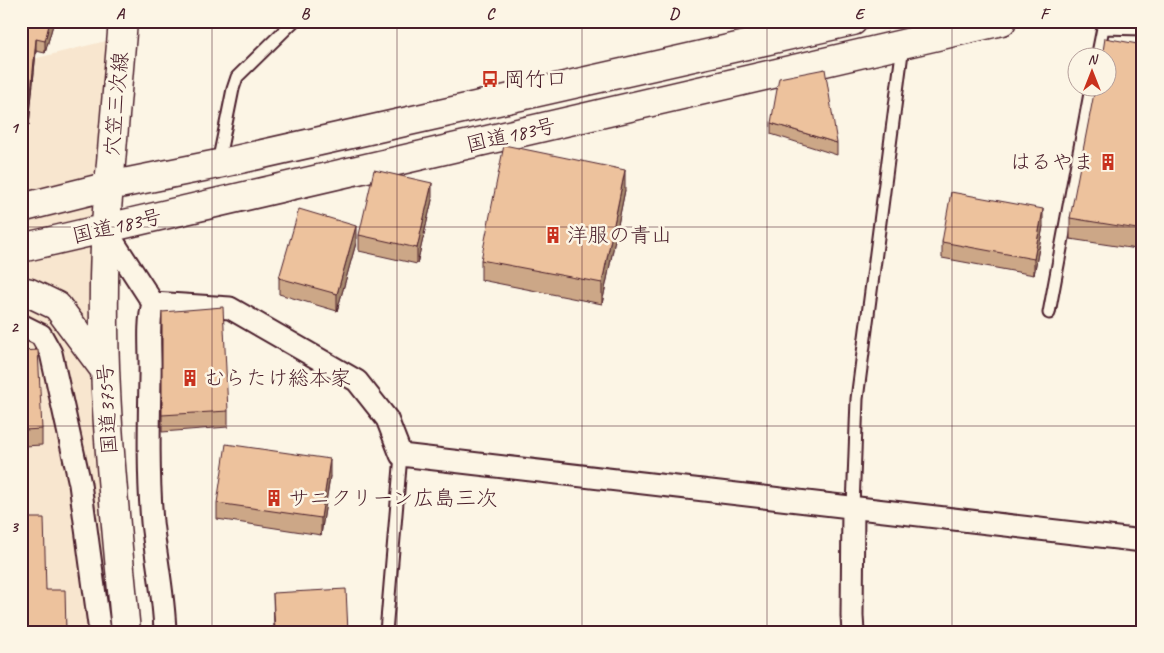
<svg xmlns="http://www.w3.org/2000/svg" width="1164" height="653" font-family="Caveat,'Klee One',sans-serif">
<rect width="100%" height="100%" fill="#fcf5e5"/>
<filter id="ink" filterUnits="userSpaceOnUse"><feTurbulence type="fractalNoise" baseFrequency=".02" numOctaves="2"/><feDisplacementMap in="SourceGraphic" scale="10" xChannelSelector="R" yChannelSelector="G"/><feConvolveMatrix kernelMatrix="1 2 1 2 8 2 1 2 1" color-interpolation-filters="sRGB"/></filter>
<g filter="url(#ink)">
<path fill="#f8e6cf" d="M118 38 106 297 108 632H21V62Z"/>
<g fill="none" stroke-linecap="round" stroke-linejoin="round">
<g stroke="#4a1f2b" stroke-width="15">
<path id="service" d="M1100 21 1103 28 1143 29
M1097 58 1103 28
M218 163 233 89 237 77 294 21
M1049 313 1091 88
M853 507 857 399 903 45
M386 632 401 455"/>
</g>
<g stroke="#4a1f2b" stroke-width="25">
<path id="minor" d="M105 229 153 303C147 327 151 353 150 378 149 427 148 474 152 522 156 559 164 595 165 632
M153 303 230 308 357 381 387 419 401 455 1143 541
M21 325 41 335 51 353 80 484 100 632
M853 507 852 616 853 632"/>
</g>
<g stroke="#4a1f2b" stroke-width="31">
<path id="secondary" d="M109 186 123 21"/>
</g>
<g stroke="#4a1f2b" stroke-width="31">
<path id="trunk" d="M109 186C95 335 112 484 126 632
M21 208 109 186 218 164 853 21
M21 248 1002 21
M21 291 30 293 57 306 104 369"/>
</g>
<use href="#service" stroke="#fcf5e5" stroke-width="11"/>
<use href="#minor" stroke="#fcf5e5" stroke-width="21"/>
<use href="#secondary" stroke="#fcf5e5" stroke-width="28"/>
<use href="#trunk" stroke="#fcf5e5" stroke-width="28"/>
</g>
<path fill="#cca787" stroke="#4a1f2b" d="M21 21H54L45 53 36 51 29 125 21 124Z
M1143 45V250L1070 239V218Z
M771 123 837 143V155L771 134Z
M625 190 602 304 481 280V260Z
M432 200 417 264 359 251V235Z
M1043 226 1034 275 942 258V242Z
M356 243 337 311 279 294V278Z
M162 312 228 411V427L162 432Z
M21 351 42 429V445L24 446 25 518 46 590 21 632Z
M330 476 321 535 217 519V503Z
M273 593 348 632H274Z"/>
<path fill="#a6886e" stroke="#4a1f2b" d="M50 21H54L45 53V41Z
M36 39V51L29 125V113Z
M625 170V190L602 304V283Z
M432 183V200L417 264V248Z
M1043 209V226L1034 275V259Z
M356 226V243L337 311V294Z
M330 459V476L321 535V518Z"/>
<path fill="#edc29d" stroke="#4a1f2b" d="M21 21H50L45 41 36 39 29 113H21Z
M1105 38 1143 45V230L1070 218 1095 88H1106V58H1102Z
M825 69 837 143 771 123 779 78Z
M504 145 625 170 602 283 481 260Z
M374 170 432 183 417 248 359 235Z
M951 192 1043 209 1034 259 942 242Z
M299 209 356 226 337 294 279 278Z
M223 307 228 411 162 415V312Z
M38 350 42 429 24 430 25 518H44L46 590H65L66 632H21V351Z
M226 444 330 459 321 518 217 503Z
M346 589 348 632H275L273 593Z"/>
</g>
<path fill="none" stroke="#4a1f2b" stroke-width="1" stroke-opacity="0.55" d="M212 21V632M397 21V632M582 21V632M767 21V632M952 21V632M21 227H1143M21 426H1143"/>
<defs>
<g id="bus-bare" transform="scale(1.35)"><path d="M-5-6H5V4H4V6H2V4H-2V6H-4V4H-5ZM-3.5-4V0h7V-4ZM-3.5 1.2v1.5H-2V1.2ZM2 1.2v1.5H3.5V1.2Z" fill="#c8321e" stroke="#fcf5e5" stroke-width="2.5" paint-order="stroke"/></g>
<g id="building-bare" transform="scale(1.35)"><path d="M-4-6H4V6H1V3H-1V6H-4ZM-2.5-4.3h1.7v1.8h-1.7ZM.8-4.3h1.7v1.8H.8ZM-2.5-1h1.7V.8h-1.7ZM.8-1h1.7V.8H.8Z" fill="#c8321e" stroke="#fcf5e5" stroke-width="2.5" paint-order="stroke"/></g>
</defs>
<g fill-rule="evenodd">
<use href="#bus-bare" x="490" y="79"/>
<use href="#building-bare" x="1108" y="162"/>
<use href="#building-bare" x="553" y="235"/>
<use href="#building-bare" x="190" y="378"/>
<use href="#building-bare" x="274" y="498"/>
</g>
<g text-anchor="middle" dominant-baseline="central" stroke-width="5" stroke-linejoin="round" paint-order="stroke">
<g font-size="21" fill="#4a1f2b" stroke="#fcf5e5" text-anchor="start">
<text x="504" y="79">岡竹口</text>
<text x="1094" y="162" text-anchor="end">はるやま</text>
<text x="567" y="235">洋服の青山</text>
<text x="204" y="378">むらたけ総本家</text>
<text x="288" y="498">サニクリーン広島三次</text>
</g>
<g font-size="21" fill="#4a1f2b" stroke="#fcf5e5">
<text transform="translate(116 104) rotate(-85)">穴笠三次線</text>
<text transform="translate(511 135) rotate(-13)">国道183号</text>
<text transform="translate(117 226) rotate(-13)">国道183号</text>
<text transform="translate(107 409) rotate(-93)">国道375号</text>
</g>
</g>
<rect width="1164" height="653" fill="none" stroke="#fcf5e5" stroke-width="55"/>
<g transform="translate(1092 72)"><circle r="24" fill="#fcf5e5" stroke="#b59f9b"/>
<path d="M0-4L9 19L0 12L-9 19Z" fill="#c8321e"/>
<text y="-8" font-size="14" font-weight="bold" text-anchor="middle" fill="#4a1f2b">N</text>
</g>
<rect x="28" y="28" width="1108" height="598" fill="none" stroke="#4a1f2b" stroke-width="2"/>
<g font-size="16" text-anchor="middle" font-weight="bold" fill="#4a1f2b">
<text x="120" y="19">A</text>
<text x="305" y="19">B</text>
<text x="490" y="19">C</text>
<text x="674" y="19">D</text>
<text x="859" y="19">E</text>
<text x="1044" y="19">F</text>
<text x="14" y="133">1</text>
<text x="14" y="332">2</text>
<text x="14" y="532">3</text>
</g>
</svg>
